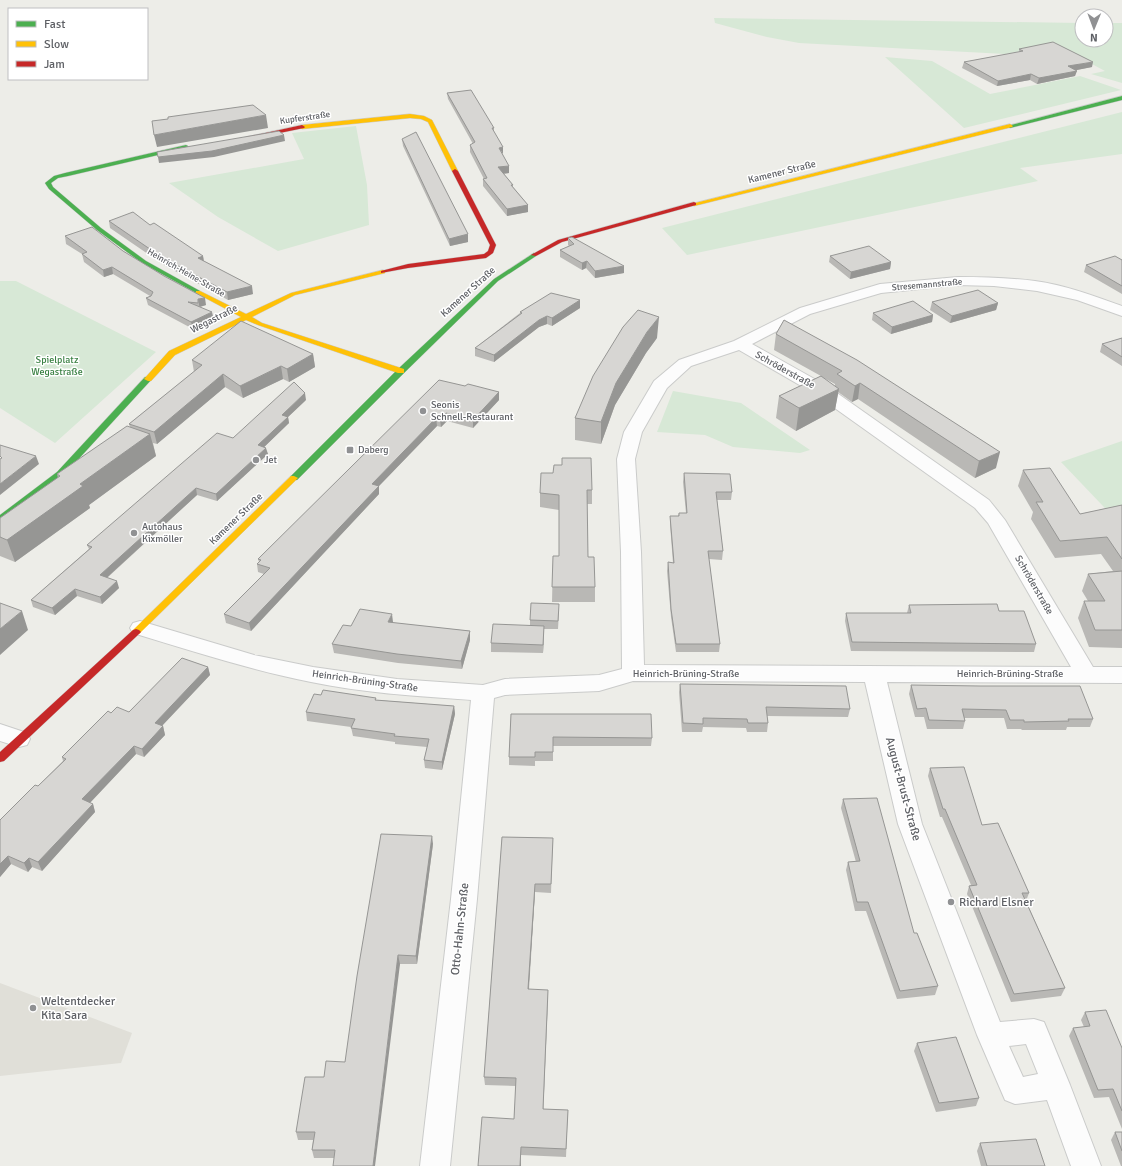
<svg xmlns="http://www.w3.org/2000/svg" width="1122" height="1166" font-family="Signika,sans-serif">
<rect width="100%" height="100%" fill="#edede8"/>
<path fill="#e0dfd8" d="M0 983 132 1033 121 1063 0 1076Z"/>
<path fill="#d7e8d6" d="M714 18 1082 23V40H1106V23H1122V83L1091 74 1105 71 1056 45 1005 54 799 43 767 37 715 23Z
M885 57 932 61 990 94 1080 76 1121 90 964 128Z
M1122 112V154L1020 168 1038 181 687 255 662 228Z
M356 126 367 185 369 225 278 251 218 217 169 183 304 159 292 133Z
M0 281H16L156 352 55 443 0 408Z
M673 391 741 403 810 450 800 453 733 447 705 435 657 432Z
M1122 441V526L1061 462Z"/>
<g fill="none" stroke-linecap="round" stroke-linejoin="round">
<g stroke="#cacbca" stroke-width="2">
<path id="street" d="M958 277C984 277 1010 278 1035 281 1065 285 1094 296 1122 306V316L1077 300 1037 291 994 286 958 285 881 293 810 314 752 344 827 386 989 500 1005 520 1093 667H1122V683L887 682 922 824 1000 1022 1034 1019 1044 1022 1070 1085 1101 1166H1071L1047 1100 1015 1104 1005 1100 977 1035 898 824 865 682 633 681 599 691 505 695 494 698 477 899 450 1166H420L451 899 471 700C418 696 364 693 311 682 251 670 192 651 133 633L130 628 133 623 140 621 254 655 313 667 397 679 483 685 505 679 599 675 622 669 621 552 617 459 624 432 654 381 679 360 734 341 800 308 880 284ZM739 350 815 394 975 508 988 523 1071 667 644 665 641 552 635 459 642 432 667 388 691 366ZM1026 1044 1038 1074 1023 1077 1009 1046Z
M0 724 27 733 30 739 27 745 19 747 0 741Z"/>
</g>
<g stroke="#cbcbcb" stroke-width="1">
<path id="fast" d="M1122 96V100L1010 128 1007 126Z
M186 145 188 146V148L68 176 58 178 51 183 53 187 101 228 146 261 200 291V293L198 294 142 263 97 230 49 189 45 183 54 176 65 173Z
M534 253 536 254V256L498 281 404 373 297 480H291L290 478 291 476 398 369 494 279Z
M145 377H148L152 379 63 476 3 521 0 522V515L57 472Z"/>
</g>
<g stroke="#cbcbcb" stroke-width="1">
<path id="slow" d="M410 114 424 116 432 120 458 171 457 172 452 171 428 122 421 119 410 118 302 129 299 127 302 125Z
M1010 124 1013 126 1012 127 694 206 691 204Z
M383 270 385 271V273L295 295 252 317 262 323 404 369V373H398L258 325 246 320 175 355 151 381H148L144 379 169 351 241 317 196 293V291H200L246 314 291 293Z
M291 476H294L298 478 139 634H133L131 632 133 630Z"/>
</g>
<g stroke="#cbcbcb" stroke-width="1">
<path id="jam" d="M302 125 305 127 304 128 250 139 247 137Z
M455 169 458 171 496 245 493 253 486 258 408 268 381 273V271L408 264 484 254 488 251 490 245 452 171Z
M694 202 696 203V205L562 242 536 256 531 255 558 240Z
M136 629 139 630 141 632 139 634 4 761 0 762V752L133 630Z"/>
</g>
<use href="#street" fill="#fcfcfc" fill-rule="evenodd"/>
<use href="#fast" fill="#4caf50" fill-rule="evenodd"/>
<use href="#slow" fill="#ffc107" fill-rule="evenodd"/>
<use href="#jam" fill="#c62828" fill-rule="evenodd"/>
</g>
<path fill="#b9b8b5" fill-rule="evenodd" d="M1019 49 1092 67 1076 70 1075 76 1037 84 1030 80 997 86 962 68 964 62 1019 52Z
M447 93 494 128V133L509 173 504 174 513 185V187L528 205V212L507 216 483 186V179H484L470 152V145L473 144 448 99Z
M402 139 468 242 450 246 403 146Z
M109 221 150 225 203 256 204 261 253 294 228 300 164 265 110 228Z
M65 236 123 251 206 305 200 307 214 320 193 329 148 305 146 298 150 296 113 274 104 277 84 262 82 254 66 244Z
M568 238 624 273 595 278 586 268 582 270 560 257V250L569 246 568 245Z
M830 256 891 262 890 269 850 279 829 262Z
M1122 260V294L1084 272 1086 265Z
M580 300V308L552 326 547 324 539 327 494 362 475 356V348L520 313V312Z
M932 302 998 303 996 310 950 323 930 310Z
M873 313 933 315 932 322 891 334 872 320Z
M784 320 996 468 975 478 858 399 852 402 838 392 835 410 796 431 776 418 779 396 821 376 774 350 776 334ZM822 377 835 384V386Z
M657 338 646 353 615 405 601 444 575 440V418Z
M1122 338V366L1100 352 1102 344Z
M313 354 315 367 289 382 283 379 243 398 225 387 157 444 153 443 156 456 89 505 90 508 15 562 0 556V518L58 478 57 474 130 427 129 424 194 372 192 360Z
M465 386 499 392V400L473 428 447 421 441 427 437 426 379 486V494L251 631 226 623 224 614 264 574 258 572 257 564 259 562 258 559Z
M306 400 288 417 289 423 264 447 268 454 217 501 197 495 107 578 119 588 102 604 77 596 55 615 33 607 31 600 89 549 87 545 233 438Z
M1023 470 1080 514 1122 505V648L1089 647 1078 618 1084 601H1088L1082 591 1088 574 1113 571 1101 554 1055 558 1031 519 1033 512 1018 486Z
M553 473 592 490V504H587L588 557 595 587V602H552L553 556H559V510L540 507V493Z
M684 473 732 492 731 500H717L723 551 722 560 709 559 720 644 719 652H676L671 617 667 571 668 562 673 563 670 524V516H678L679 513H686L683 482Z
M909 605 999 611 1036 644 1034 652 851 651 845 621 846 613H907Z
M559 612 558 629H544L543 653 491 652V643L530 625V620Z
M393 622V623L470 631V640L462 669 398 663 334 653 332 644 351 626Z
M208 667 210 675 162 726H163L165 735 144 757 136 754 90 803 93 804 95 812 42 871 32 867 28 872 11 864 0 877V820L38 786 63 761 62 757 111 713 129 712Z
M680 684 850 709 848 717 767 716 768 723 767 732H747L746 728 703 727 702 732H682L679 692Z
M911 685 1093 719 1090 727H1067L1066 730H1022L1021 729H1007L1004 718H964L965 721 963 729H927L924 717H915L909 694Z
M321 695 376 698V700L454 706 455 714 442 770 425 768 424 760 427 747 395 744V742L353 736 351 727 307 721 306 712Z
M511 714 652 738 651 746H553V761H535V766L509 765V757Z
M930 768 982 825 1029 893 1026 901 1065 988 1061 996 1011 1002 967 894 969 886 971 885 942 817H940L928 776Z
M843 799 914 933 938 986 935 995 897 999 866 911H855L846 870 848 862H856L841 808Z
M502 837 553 838 551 893 535 892 529 990H548L543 1109 568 1110 566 1157 521 1155V1166H478L514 1119 516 1086 485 1085 484 1077Z
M433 844 417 964H400L334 1158H314L312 1150 313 1140H298L296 1132 324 1077 345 1062Z
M1085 1012 1122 1048V1129L1109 1097 1094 1098 1069 1036 1073 1028 1084 1027 1081 1020Z
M917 1043 979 1098 976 1106 936 1112 914 1051Z
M1115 1132H1122V1166H1121L1111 1140Z
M980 1143 1045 1166H981L977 1151Z"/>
<path fill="#969694" d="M1093 62 1092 67 1067 72 1068 66Z
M1077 71 1075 76 1037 84 1039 78Z
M1031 74 1030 80 997 86 998 81Z
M266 115 268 128 157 147 154 135Z
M284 135 285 141 214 157 159 163 158 157Z
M503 147V154L499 148Z
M509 166V173L499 174 498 167Z
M528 205V212L507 216V209Z
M468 234V242L450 246 449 239Z
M203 256 204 263 198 258Z
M587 261 586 268 582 270V263Z
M891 262 890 269 850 279 851 272Z
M624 266V273L595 278V271Z
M112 267 113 274 104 277 103 270Z
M252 286 253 294 228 300 227 292Z
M205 298 206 305 199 307 200 310 198 299Z
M580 300V308L552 326V318Z
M998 303 996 310 950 323 952 316Z
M212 312 214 320 193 329 191 322Z
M933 315 932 322 891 334 892 327Z
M547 316V324L539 327 494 362V355L539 320Z
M659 317 657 338 646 353 615 405 601 444V422L616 383 647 332Z
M313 354 315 367 289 382 287 369Z
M281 366 283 379 243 398 240 386Z
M223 374 225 387 157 444 154 432Z
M860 383 858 399 852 402 855 386Z
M839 389 835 410 796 431 799 408Z
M499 392V400L473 428V420Z
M305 393 306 400 288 417 289 423 259 452 258 445 282 415Z
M446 413 447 421 441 427 440 419Z
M436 418 437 426 379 486V494L251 631 249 623 372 484Z
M150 434 156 456 89 505 90 508 15 562 7 540 80 484Z
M266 448 268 454 217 501 216 494Z
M1000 452 996 468 975 478 979 461Z
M36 456 39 464 0 495V484Z
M196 488 197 495 102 582 100 575Z
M117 581 119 588 102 604 100 597Z
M75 589 77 596 55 615 52 608Z
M22 611 28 630 0 655V629Z
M392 614 393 622 389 631 388 622Z
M544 626V634L543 653V645Z
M470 631V640L462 669 461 661Z
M208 667 210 675 157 731 155 723Z
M454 706 455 714 442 770V762Z
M163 726 165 735 144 757 142 749Z
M134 746 136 754 85 808 82 799Z
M93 804 95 812 42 871 38 862Z
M432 836 433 844 417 964 416 956Z
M8 856 11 864 0 877V864Z
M29 858 32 867 28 872 24 863Z
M535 884V892L528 998V989Z
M398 955 400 964 375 1166H373Z
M548 990V998L543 1117V1109Z
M521 1147V1166H520Z"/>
<path fill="#d7d6d3" stroke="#969694" d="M1053 42 1093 62 1068 66 1077 71 1039 78 1031 74 998 81 964 62 1023 51 1019 49Z
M471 90 494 128H492L503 147 499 148 509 166 498 167 513 185H511L528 205 507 209 483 179 487 178 470 145 475 142 447 93Z
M253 105 266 115 154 135 152 121 168 119V117Z
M279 131 284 135 212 151 158 157 157 152Z
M416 132 468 234 449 239 402 139Z
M133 212 150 225 154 223 203 256 198 258 252 286 227 292 163 258 109 221Z
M92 227 123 251 164 276 205 298 198 299V303L188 302 212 312 191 322 146 298 151 296 153 292 112 267 103 270 82 254 87 252 65 236Z
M572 237 624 266 595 271 587 261 582 263 560 250 574 244 568 238Z
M869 246 891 262 851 272 830 256Z
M1115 256 1122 260V286L1086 265Z
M978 290 998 303 952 316 932 302Z
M551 293 580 300 552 318 547 316 539 320 494 355 475 348 522 313 520 312Z
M913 301 933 315 892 327 873 313Z
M638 310 659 317 647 332 616 383 601 422 575 418 593 376 623 327Z
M784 320 857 360 1000 452 979 461 860 383 855 386 837 374 842 371 776 334Z
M241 321 313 354 287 369 281 366 240 386 223 374 154 432 129 424 202 365 192 360Z
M1122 338V357L1102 344Z
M821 376 839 389 799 408 779 396Z
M439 380 465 386 468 384 499 392 473 420 446 413 440 419 436 418 372 484 379 486 249 623 224 614 270 568 257 564 261 560 258 559Z
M294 382 305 393 282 415 288 417 258 445 266 448 216 494 196 488 100 575 117 581 100 597 75 589 52 608 31 600 92 547 87 545 217 433 233 438Z
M127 426 150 434 80 484 83 486 7 540 0 537V518L60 476 57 474Z
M0 445 36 456 0 484V459L2 458 0 456Z
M562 458H591L592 490H587L588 557H594L595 587H552L553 556H559V495L540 493 541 473H553L554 465H562Z
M1050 468 1080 514 1122 505V559L1107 537 1060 541 1036 502H1043L1023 470Z
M684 473 730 474 732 492H716L723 551H708L720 644H676L671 609 668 562 674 563 670 516H679V513H687Z
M1122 571V630H1095L1084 601H1105L1088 574Z
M0 603 22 611 0 629Z
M531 603 559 604 558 621 530 620Z
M997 604 999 611H1024L1036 644 852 642 846 613H911L909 605Z
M360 609 392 614 388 622 470 631 461 661 397 654 332 644 343 625 351 626Z
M493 624 544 626 543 645 491 643Z
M182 658 208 667 155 723 163 726 142 749 134 746 82 799 93 804 38 862 29 858 24 863 8 856 0 864V820L35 785 38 786 66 759 62 757 108 711 111 713 117 707 129 712Z
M680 684 846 686 850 709 766 707 768 723H748L747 719 703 718V724L683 723Z
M911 685 980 686H1080L1093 719H1068L1069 721 1024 722V720H1010L1006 710 962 709 965 721 929 720 926 708 917 709Z
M323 690 376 698 375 700 454 706 442 762 424 760 429 739 394 736 395 734 351 728 355 719 306 712 314 694 321 695Z
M511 714H651L652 738 553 737V752H535V757H509Z
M964 767 982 825 998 823 1029 893H1022L1065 988 1014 994 969 886 977 885 945 809H943L930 768Z
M877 798 914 933H917L938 986 900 991 868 902H857L848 862 860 861 843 799Z
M381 834 432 836 416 956 398 955 373 1166H333L335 1150H312L315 1132H296L305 1077H324L326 1061 345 1062 357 976Z
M502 837 553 838 551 884H535L528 989 548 990 543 1109 568 1110 566 1149 521 1147 520 1166H478L482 1117 514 1119 516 1078 484 1077Z
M1106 1010 1122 1048V1111L1113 1089 1098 1090 1073 1028 1090 1026 1085 1012Z
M956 1037 979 1098 939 1103 917 1043Z
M1115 1132H1122V1151Z
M1036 1139 1045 1166H987L980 1143Z"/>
<g fill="#909193" stroke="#fff" stroke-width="1.5">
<circle cx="423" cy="411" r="4"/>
<rect x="346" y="446" width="8" height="8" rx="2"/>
<circle cx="256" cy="460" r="4"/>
<circle cx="134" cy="533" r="4"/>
<circle cx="951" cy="902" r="4"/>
<circle cx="33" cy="1008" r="4"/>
</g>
<g text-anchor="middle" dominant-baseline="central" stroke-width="3" stroke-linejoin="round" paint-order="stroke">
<g font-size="9" fill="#5e6065" stroke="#fff">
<text transform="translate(305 118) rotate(-8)">Kupferstraße</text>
<text transform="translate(186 273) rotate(30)">Heinrich-Heine-Straße</text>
<text transform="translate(927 285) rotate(-5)">Stresemannstraße</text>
</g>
<g font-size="10" fill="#5e6065" stroke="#fff">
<text transform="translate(782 172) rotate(-14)">Kamener Straße</text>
<text transform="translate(468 292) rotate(-42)">Kamener Straße</text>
<text transform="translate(214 319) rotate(-27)">Wegastraße</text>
<text transform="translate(785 370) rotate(29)">Schröderstraße</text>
<text transform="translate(236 519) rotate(-44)">Kamener Straße</text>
<text transform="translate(1034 585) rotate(60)">Schröderstraße</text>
<text x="686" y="674">Heinrich-Brüning-Straße</text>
<text x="1010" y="674">Heinrich-Brüning-Straße</text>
<text transform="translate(365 681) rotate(8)">Heinrich-Brüning-Straße</text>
</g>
<g font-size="10" fill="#3a8043" stroke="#fff">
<text x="57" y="360">Spielplatz<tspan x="57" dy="12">Wegastraße</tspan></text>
</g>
<g font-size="10" fill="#5e6065" stroke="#fff" text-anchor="start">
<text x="431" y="405">Seonis<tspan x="431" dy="12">Schnell-Restaurant</tspan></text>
<text x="358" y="450">Daberg</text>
<text x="264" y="460">Jet</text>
<text x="142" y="527">Autohaus<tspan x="142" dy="12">Kixmöller</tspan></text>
</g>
<g font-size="12" fill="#5e6065" stroke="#fff">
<text transform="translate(903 789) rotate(75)">August-Brust-Straße</text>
<text transform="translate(460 929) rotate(-84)">Otto-Hahn-Straße</text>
</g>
<g font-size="12" fill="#5e6065" stroke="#fff" text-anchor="start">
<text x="959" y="902">Richard Elsner</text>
<text x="41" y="1001">Weltentdecker<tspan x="41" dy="14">Kita Sara</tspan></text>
</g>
</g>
<rect x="8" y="8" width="140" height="72" fill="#ffffff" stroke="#bfbfc1"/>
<rect x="16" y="21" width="20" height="6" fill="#4caf50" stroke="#bfbfc1"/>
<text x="44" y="28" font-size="12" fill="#5e6065">Fast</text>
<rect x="16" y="41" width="20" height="6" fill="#ffc107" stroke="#bfbfc1"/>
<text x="44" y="48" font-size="12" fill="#5e6065">Slow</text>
<rect x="16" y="61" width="20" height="6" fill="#c62828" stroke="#bfbfc1"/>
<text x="44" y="68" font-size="12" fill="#5e6065">Jam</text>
<g transform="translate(1094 28) rotate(181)"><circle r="19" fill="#ffffff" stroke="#bfbfc1"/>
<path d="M0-3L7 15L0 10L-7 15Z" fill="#909193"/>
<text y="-6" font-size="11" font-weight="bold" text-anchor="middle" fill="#5e6065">N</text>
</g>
</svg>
